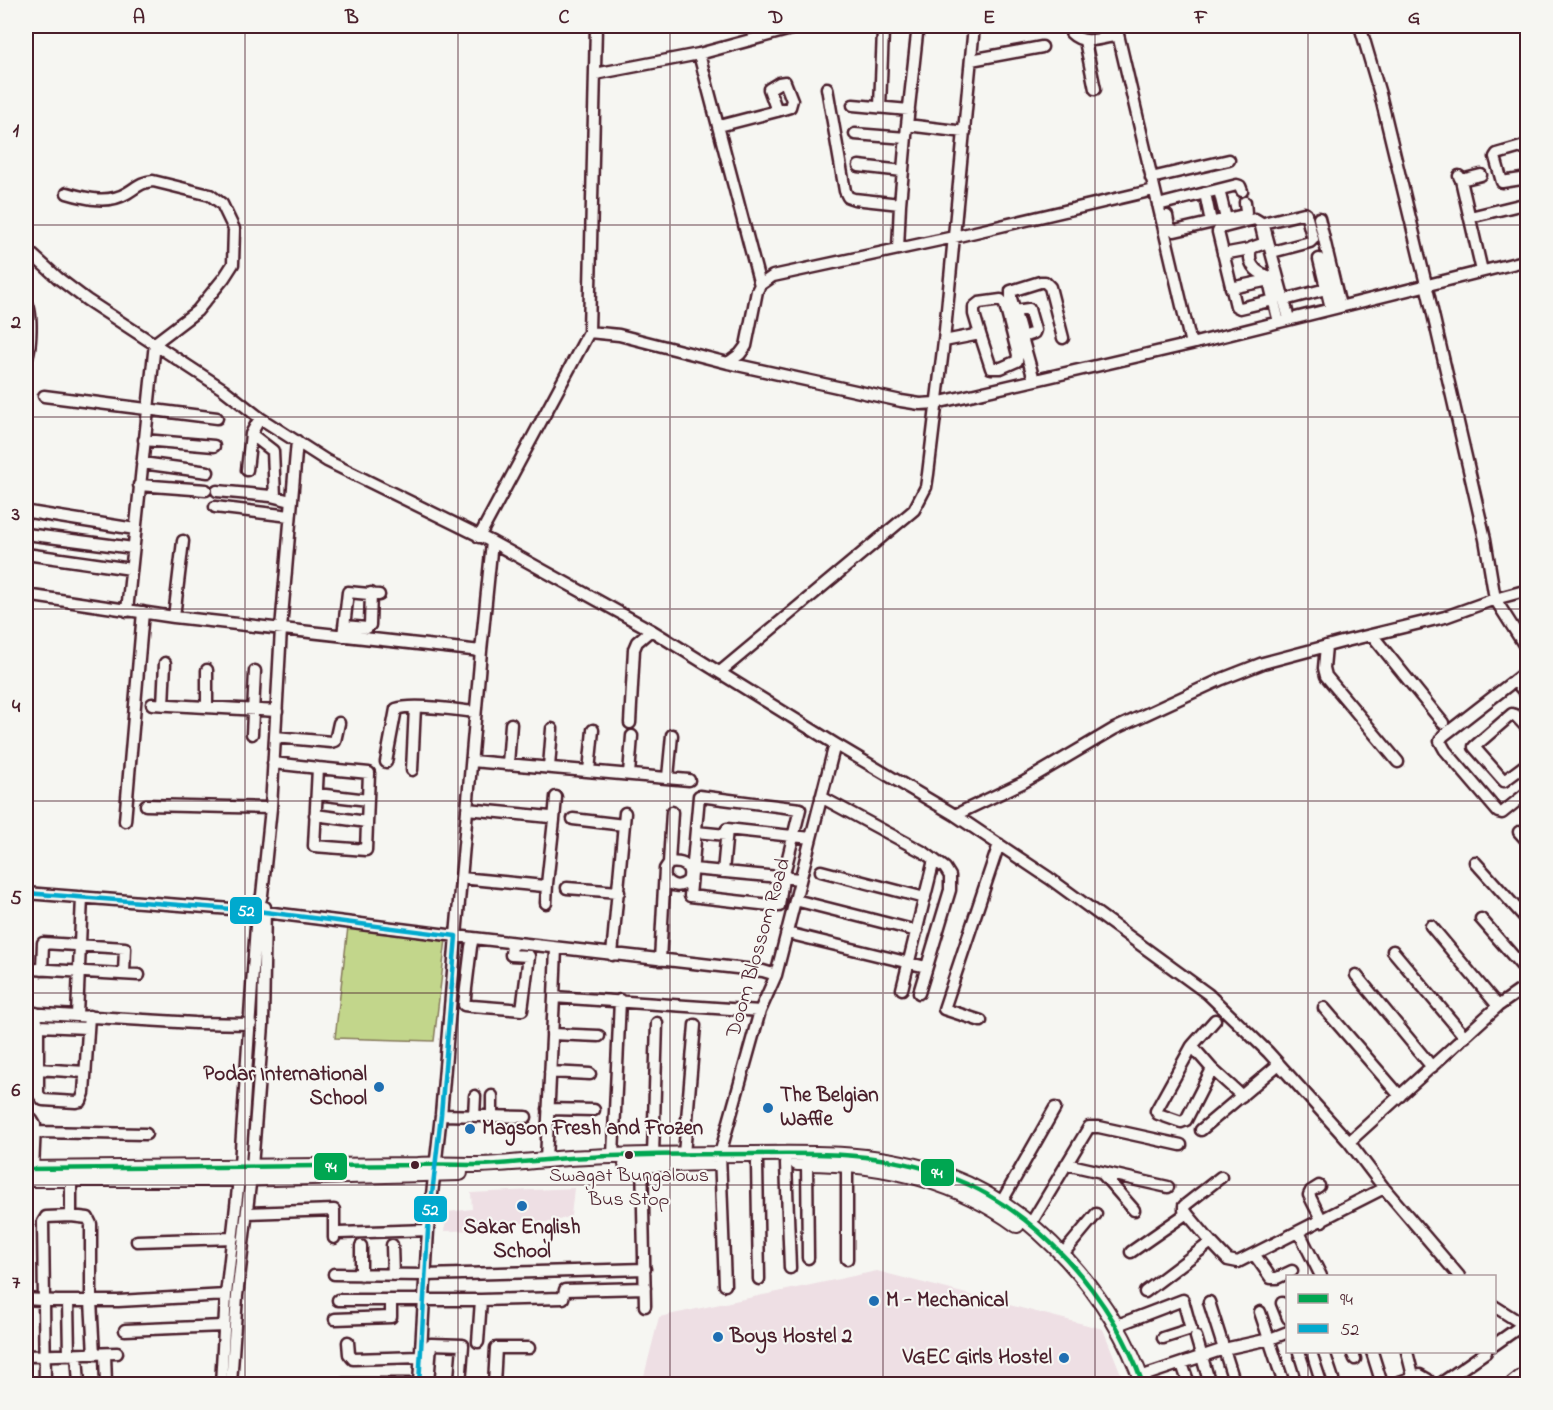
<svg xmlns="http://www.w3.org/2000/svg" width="1553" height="1410" font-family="'Indie Flower',sans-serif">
<rect width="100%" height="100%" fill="#f6f6f2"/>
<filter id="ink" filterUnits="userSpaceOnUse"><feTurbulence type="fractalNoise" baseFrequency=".0167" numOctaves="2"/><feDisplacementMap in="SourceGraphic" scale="12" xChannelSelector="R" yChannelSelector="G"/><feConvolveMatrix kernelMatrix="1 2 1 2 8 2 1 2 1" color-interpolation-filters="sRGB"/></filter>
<g filter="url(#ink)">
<path fill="#eedfe4" d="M574 1188 571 1216 553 1222 521 1223 490 1230 444 1231 448 1212 472 1209 471 1193Z
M877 1271 1103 1329 1125 1384H642L659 1317Z"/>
<path fill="#c2d68b" stroke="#867a5b" stroke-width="1.5" d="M348 927 446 939 434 1041 335 1038Z"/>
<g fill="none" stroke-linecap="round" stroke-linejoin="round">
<g stroke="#4a1f2b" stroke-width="15">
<path id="minor" d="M914 26 917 34 907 125 965 132
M1116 26 1191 344
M1360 26 1380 94 1426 284 1485 539 1495 599 1528 651
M1071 33C1084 46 1101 38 1118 35
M1085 41 1095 89
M971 60 1042 47
M595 74 699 54
M827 88 845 191 848 197 854 199 900 204 907 125
M853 105 909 110
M880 106 883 31 885 26
M719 126 777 111 790 107 792 100 785 82 779 83 769 89 777 111
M855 134 906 138
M1528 145 1497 154 1495 157 1502 182 1528 178
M859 166 903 171
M1459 176 1461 180 1481 175
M1151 178 1229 160
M1461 180 1482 271
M1219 190 1226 219
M67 193C87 199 109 204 127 193 137 187 141 182 153 181L210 195 222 204 234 229 233 264 224 278 197 311 155 343 127 611
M1205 193 1211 222
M1158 205 1237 185 1240 186 1242 191
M1167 216 1169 227 1175 231 1244 215 1246 213 1245 202
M1470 217 1528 203
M1319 218 1340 306
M26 249 58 278 87 300 223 389 260 418 327 461 492 542 651 630 835 744 955 815 1049 878 1208 994 1268 1052 1349 1142 1384 1188 1459 1276
M898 249 900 204
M1272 252 1310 242 1313 239 1306 214 1304 213 1267 222 1264 226 1289 319
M1223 254 1250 249
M1319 259 1331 308
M760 285 699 54 802 26
M1231 288 1269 280
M1274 300 1240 308 1236 306 1218 232 1220 228 1255 219 1260 222 1265 243 1251 248C1247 262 1254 272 1268 276 1271 291 1275 306 1279 322
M1284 300 1326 289
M26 302C33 310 31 350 26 359
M1015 311 1029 309 1035 330 1034 333 1022 337
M589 332 596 26
M944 341 980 334 974 314V307L979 303 1001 300 1005 305 1018 355 1017 361 1001 368H991L980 334
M728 363 901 401 920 404 936 403 1191 344 1528 260
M1034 380 1011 298V291L1040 282H1045L1050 287 1063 338
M44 396 217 418
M251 434 273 451 275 497
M144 440 214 446
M142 463 208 472
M247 470 251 434 260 418
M139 485 206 490
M217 491 271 496 291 501
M215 507 290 516
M29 512 135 529
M26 534 133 548
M479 537 589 332 619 335 728 363 740 354 746 346 757 291 760 285 773 276 954 237 1154 190
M26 554 131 569
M26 595 174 617 481 651 456 936 763 971 776 975
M174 617 183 541
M344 626 367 628 370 625 371 593
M1372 635 1443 723
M343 636 348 592 379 595
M1326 646 1324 668 1326 676 1398 762
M481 651 492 542
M207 670V707
M1528 670 1443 736 1440 741 1445 750 1498 812 1502 813 1528 792
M720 672 914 510 926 487 928 474 944 341 974 26
M1515 681 1528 696
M152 704 277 711
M163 705 165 663
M630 723 634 649 637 642 651 630
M1528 729 1515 715 1512 714 1474 747 1504 781 1528 763
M252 734 255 671
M275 737 331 742 335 741 339 723
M472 761 689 780
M386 762 396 709C413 703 456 710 475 712
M273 763 318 768 314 846 366 850 369 773 318 768
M508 764 511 724
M549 767 552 729
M412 770 415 707
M589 771 593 730
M629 774 632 736
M668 777 672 735
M317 794 368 800
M699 796 800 809 783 878 779 906 690 896Z
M821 797 925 853 945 868 950 876V890L919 993
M146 805 271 808
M315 815 367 822
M955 815 1024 782 1114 729 1222 679 1263 663 1342 642 1445 617 1495 599 1528 590
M573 819 624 825
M554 820 556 797
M125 821 143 612
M696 832 726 835
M1519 832 1528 842
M1475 862 1528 921
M693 869 800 879
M821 871 925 898
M723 872 727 829 811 838
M461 878 544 886 547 884 554 820 550 817 467 809
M665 879C672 887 680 888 688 881 693 866 683 861 669 863
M567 888 619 892
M26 893 257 911 456 936 441 1115 428 1230 419 1384
M795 900 917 931
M546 903 547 884
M1481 919 1528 973
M1431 926 1498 1006
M787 933 926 967
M473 938 471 947 464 1005 472 1006 522 1010 529 956 511 955 512 943
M556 948 554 997 760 1011
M1393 951 1465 1037
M612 955 625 813
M660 960 665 869 669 863 672 812
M32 969 139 975
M42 970 43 943 125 948 124 974
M1356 975 1432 1067
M902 989 934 860
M1324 1008 1400 1096
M26 1013 195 1023 251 1024
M36 1013 38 1032V1094L43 1100 76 1102 81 1101 84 1093 89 1016
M77 1015 82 897
M1215 1020 1192 1046 1212 1069 1242 1096
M981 1021 944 1009 999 844
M38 1026 88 1028
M552 1034 599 1036
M1192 1046 1156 1111 1158 1114 1181 1122 1186 1120 1212 1069
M37 1069 85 1072
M550 1072 590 1074
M548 1109 594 1110
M441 1115 526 1117
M474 1116 475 1096
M492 1116V1096
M26 1118 32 1120 35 1125 33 1169
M1201 1130 1279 1064
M36 1132 146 1134
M1349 1142 1498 1006 1528 985
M684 1154 695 1025
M653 1155 657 1023
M613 1156 620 1000
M642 1159 645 1306
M546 1160 554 997
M807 1162 808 1258
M757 1163 759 1279
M786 1163 790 1268
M847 1164V1259
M1066 1164 1168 1187
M1101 1172 1134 1210
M1319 1186 1311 1191 1309 1195 1322 1221
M1001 1203 1055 1108
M247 1213 334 1210V1238
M71 1216 88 1218 91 1224V1301L94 1354
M1030 1225 1089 1127H1099L1181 1145
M1299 1232 1321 1276
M339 1233 428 1230
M137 1241 233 1238
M1211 1242 1184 1210V1206L1221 1177
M392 1245 393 1275
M361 1246V1275
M1131 1252 1187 1213
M1254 1254 1271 1278H1277L1292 1271
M1062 1255 1096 1214
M334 1274 426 1275 645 1269
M725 1285 720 1154 760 1011 776 975 835 744
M1145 1292 1211 1242 1228 1260 1238 1262 1384 1188
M26 1299 57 1301H118L226 1295
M338 1300H481L563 1298 565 1290 645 1288
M68 1301 69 1355
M1209 1302 1235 1384
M1282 1303 1288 1318
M1494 1306 1527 1327
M1260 1312 1284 1384
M335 1319 391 1317V1300
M1115 1326 1183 1300 1191 1329 1163 1338
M125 1330 223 1326
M1196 1337 1210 1384
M348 1342 349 1354 353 1359 421 1357
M478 1342 481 1300
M1494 1345 1528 1321
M1299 1352 1309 1384
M1324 1352 1333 1379
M1352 1352 1355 1359
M1372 1352 1382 1384
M1407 1352 1413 1376
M105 1354 106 1384
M77 1355 79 1384
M26 1356 117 1353
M1182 1364 1189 1384
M1140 1377 1224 1349 1270 1339 1288 1332
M428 1383 431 1344 463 1345 460 1384
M45 1384 43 1222 46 1217 71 1216V1180
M221 1384 226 1295 239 1179 257 911 262 895 271 808 281 629 297 441
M231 1384 237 1296 252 1167 263 1025 265 907
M343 1384H453
M494 1384 496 1348H529
M1393 1384 1420 1375 1427 1379 1432 1384
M1440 1384 1486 1352"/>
</g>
<g stroke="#4a1f2b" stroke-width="18">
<path id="major" d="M797 1163C875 1162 953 1178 1017 1225
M626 1165 715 1163
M26 1169C156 1168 287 1167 418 1165 438 1164 459 1165 479 1165 516 1164 552 1158 589 1157 644 1154 699 1154 754 1154 822 1153 883 1152 948 1176 1036 1209 1112 1296 1143 1384
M26 1179H239L460 1173
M1513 1384 1528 1372"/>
</g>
<use href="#minor" stroke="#f6f6f2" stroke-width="10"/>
<use href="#major" stroke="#f6f6f2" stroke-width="14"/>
<g stroke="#f6f6f2" stroke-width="9">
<path id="bus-1" d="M26 1169C156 1168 287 1167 418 1165 438 1164 459 1165 479 1165 516 1164 552 1158 589 1157 644 1154 699 1154 754 1154 822 1153 883 1152 948 1176 1036 1209 1112 1296 1143 1384"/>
</g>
<g stroke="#f6f6f2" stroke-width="9">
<path id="bus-2" d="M26 893 257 911 456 936 441 1115 428 1230 419 1384"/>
</g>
<use href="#bus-1" stroke="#00a651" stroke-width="4.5"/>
<use href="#bus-2" stroke="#00a9ce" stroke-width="4.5"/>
</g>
</g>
<path fill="none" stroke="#4a1f2b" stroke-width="1.5" stroke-opacity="0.55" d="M245 26V1384M458 26V1384M670 26V1384M883 26V1384M1095 26V1384M1308 26V1276M26 225H1528M26 417H1528M26 609H1528M26 801H1528M26 993H1528M26 1185H1528M1308 1352V1384"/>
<g fill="#1f6fb2" stroke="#f6f6f2" stroke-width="2">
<circle cx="379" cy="1087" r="6"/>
<circle cx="768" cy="1108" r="6"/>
<circle cx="470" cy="1129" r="6"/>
<circle cx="522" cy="1206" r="6"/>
<circle cx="874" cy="1301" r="6"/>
<circle cx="718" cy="1337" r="6"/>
<circle cx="1064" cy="1358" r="6"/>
</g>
<g fill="#4a1f2b" stroke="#f6f6f2" stroke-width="2">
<circle cx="629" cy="1155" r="5"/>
<circle cx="415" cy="1165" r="5"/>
</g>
<g text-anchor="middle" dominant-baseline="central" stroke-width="4.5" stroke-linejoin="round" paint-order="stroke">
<g font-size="20" fill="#4a1f2b" stroke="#f6f6f2">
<text x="629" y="1176">Swagat Bungalows<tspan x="629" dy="24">Bus Stop</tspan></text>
</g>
<g font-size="21" fill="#4a1f2b" stroke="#f6f6f2">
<text transform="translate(759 948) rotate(-74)">Doom Blossom Road</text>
</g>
<g font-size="21" font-weight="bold" fill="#4a1f2b" stroke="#f6f6f2" text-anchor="start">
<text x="367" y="1075" text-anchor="end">Podar International<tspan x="367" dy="24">School</tspan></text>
<text x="780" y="1096">The Belgian<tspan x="780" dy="24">Waffle</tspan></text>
<text x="482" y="1129">Magson Fresh and Frozen</text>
<text x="522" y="1228" text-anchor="middle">Sakar English<tspan x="522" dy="24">School</tspan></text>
<text x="886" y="1301">M - Mechanical</text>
<text x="730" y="1337">Boys Hostel 2</text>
<text x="1052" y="1358" text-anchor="end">VGEC Girls Hostel</text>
</g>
</g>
<g stroke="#f6f6f2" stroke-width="2">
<rect x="229" y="896" width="34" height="29" rx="6" fill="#00a9ce"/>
<rect x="313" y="1152" width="35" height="29" rx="6" fill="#00a651"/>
<rect x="920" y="1158" width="35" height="29" rx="6" fill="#00a651"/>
<rect x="413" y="1195" width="35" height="28" rx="6" fill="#00a9ce"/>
</g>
<g font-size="16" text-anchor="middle" font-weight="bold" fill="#fff">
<text x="246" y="916">52</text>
<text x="331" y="1172">94</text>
<text x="937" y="1178">94</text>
<text x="430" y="1215">52</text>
</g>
<rect width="1553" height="1410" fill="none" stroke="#f6f6f2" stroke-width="66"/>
<rect x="1286" y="1275" width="210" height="78" fill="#f6f6f2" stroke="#b1a0a2" stroke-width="1.5"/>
<rect x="1298" y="1294" width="30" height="9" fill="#00a651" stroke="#b1a0a2" stroke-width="1.5"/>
<text x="1340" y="1305" font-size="18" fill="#4a1f2b">94</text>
<rect x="1298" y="1324" width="30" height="9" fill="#00a9ce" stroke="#b1a0a2" stroke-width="1.5"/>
<text x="1340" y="1335" font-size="18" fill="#4a1f2b">52</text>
<rect x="33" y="33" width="1487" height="1344" fill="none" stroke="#4a1f2b" stroke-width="2"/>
<g font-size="20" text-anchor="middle" font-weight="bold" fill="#4a1f2b">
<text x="139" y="23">A</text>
<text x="352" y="23">B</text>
<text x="564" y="23">C</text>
<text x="776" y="23">D</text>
<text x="989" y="23">E</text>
<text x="1201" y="23">F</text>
<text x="1414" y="23">G</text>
<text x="16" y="136">1</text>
<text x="16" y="328">2</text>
<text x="16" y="520">3</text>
<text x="16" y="712">4</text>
<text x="16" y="904">5</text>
<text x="16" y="1096">6</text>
<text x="16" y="1288">7</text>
</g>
</svg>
